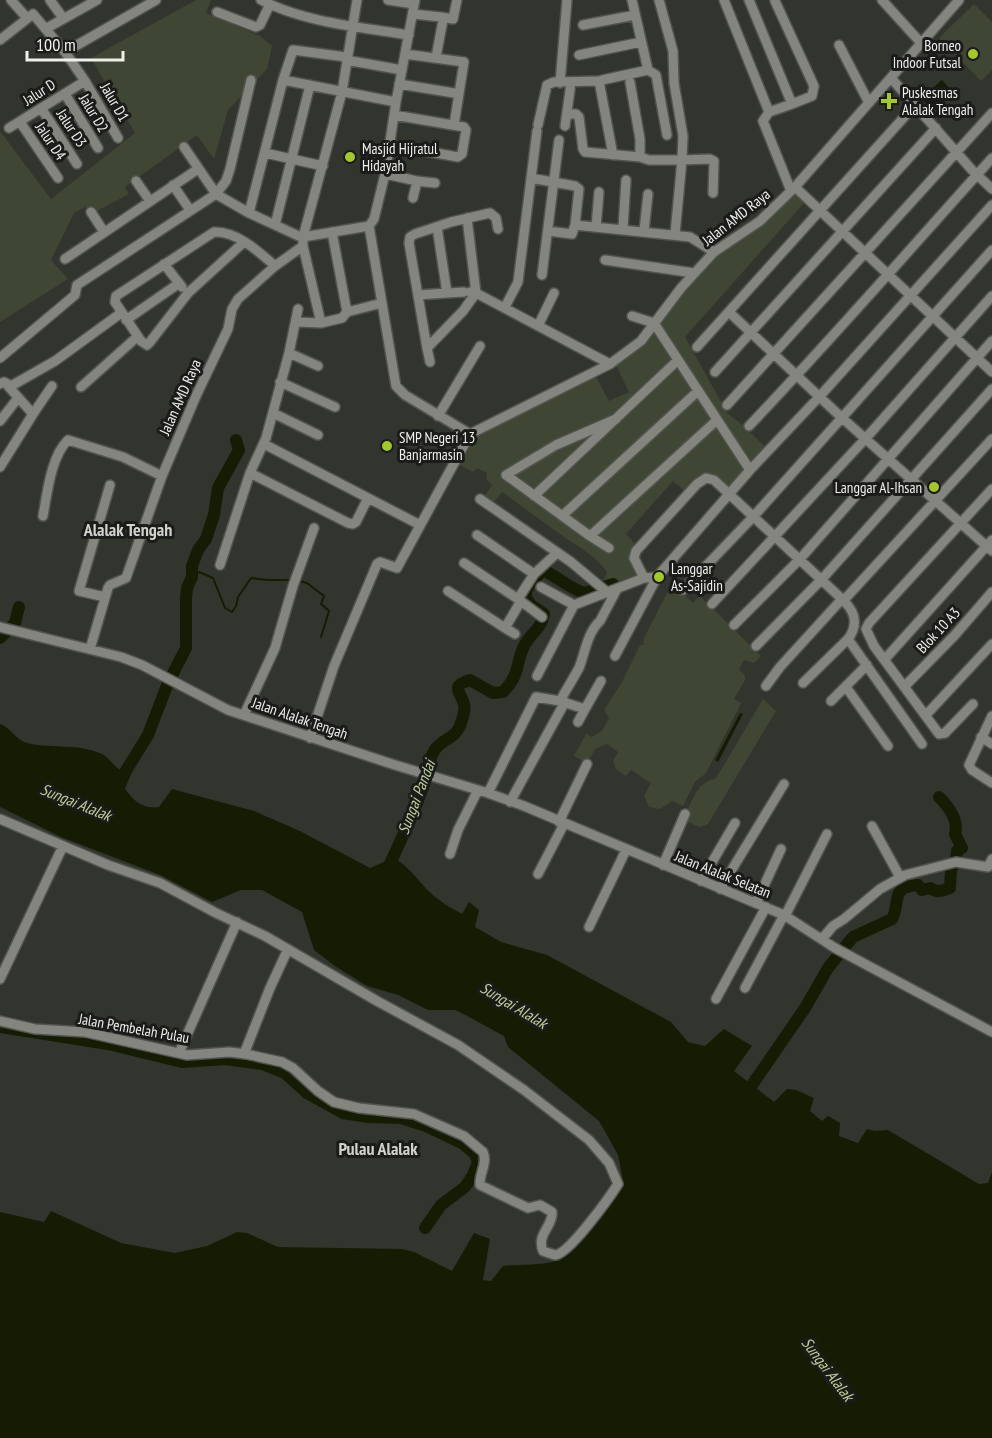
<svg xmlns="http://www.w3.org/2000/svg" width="992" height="1438" font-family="'PT Sans Narrow',sans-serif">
<rect width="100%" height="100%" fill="#32352e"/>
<path fill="#3f4633" d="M196 0H211L206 13 260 36 272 46 267 69 228 110 214 159 197 135 125 187 129 194 95 212 85 207 74 213 51 260 68 279 0 322V131L51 199 135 133 91 58Z
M974 4 992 22V70L981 81 939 38Z
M795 193 804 203 685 337 728 414 743 425 766 448 726 490 709 475H700L686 492 673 481 626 534 636 545 638 575 608 584 603 582 607 572C595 554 577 547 560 534 540 520 522 506 502 492L492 504 484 497 492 485 486 479 487 473 477 468 473 472 456 463 471 437 595 375 609 401 629 392 615 363 717 255Z
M672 583 693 603 700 596 761 656 754 663 744 660 739 670 745 675V680L734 699 741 703 706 773 695 782 683 806 672 801 660 809 649 807 644 796 651 783 631 770 626 776 616 769 613 761 618 752 607 744 595 749 591 757 583 761 574 756 586 734 592 737 602 731 609 718 604 710 622 682 640 645H643L644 638Z
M763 699 776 711 708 824 700 827 683 820C691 805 696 781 715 779L721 770Z"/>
<path fill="#151c03" d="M942 80 951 90 930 108 921 98Z
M740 713 743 714 718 762 715 760Z
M0 724C10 727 16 740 27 743 51 749 78 743 102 754 108 757 114 766 120 770L129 759 135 764 125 789C135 802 142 809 159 807L172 789 254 811 300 831 370 868 393 858C411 866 421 887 438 899 445 905 454 909 462 914L469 902 479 910 475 927 501 942 547 955 671 1022 688 1042 705 1046 724 1029 752 1046 734 1071 774 1102 787 1089 796 1090 814 1098 810 1111 822 1121 828 1116 840 1123 839 1136 858 1143 867 1129 875 1131 888 1130 979 1184 988 1183 992 1172V1438H0V1212L44 1222 51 1211 121 1243 175 1253 207 1246 237 1232 247 1233 278 1247 402 1249 414 1252 452 1271 474 1233 490 1239 483 1280 491 1281 503 1266C519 1264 539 1266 555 1261 575 1255 613 1204 624 1185L618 1155 599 1121 508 1047 504 1036 456 1010H428L398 995 367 986 335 966 314 950 302 912 262 890H241L212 902 160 875 61 837 0 807Z"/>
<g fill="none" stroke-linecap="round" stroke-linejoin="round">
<path stroke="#151c03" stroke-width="2" d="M192 577 199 572 213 578 225 608 232 612 236 606 238 597 251 578 267 580H293
M299 581 307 583 324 596 321 604 329 611 321 637"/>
<path stroke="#151c03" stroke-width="12" d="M0 638 15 623 19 607
M124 774 148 735 168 683 186 648V599L187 588 192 577V566L198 550 206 539 214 515 218 488 239 450 236 440
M386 872C398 847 410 821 420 795 426 781 426 765 434 751 441 739 454 740 460 726 462 719 466 711 464 704 460 691 450 686 470 680L493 693 503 692C521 673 515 665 524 646 530 634 542 628 544 614L531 605 526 598C524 586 536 578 543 570 556 576 574 591 585 593L613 584
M0 1027 108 1044 182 1062 225 1059 262 1064 285 1073 307 1093 343 1113 368 1117 401 1118 426 1126 462 1143 475 1154 478 1162 473 1175 465 1187 441 1205 425 1228
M740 1095 752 1085 805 1008 828 968 848 943 853 937 892 919C901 903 889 887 918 885L922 890 930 888C937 893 942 891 950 888L951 870 956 860 957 851 962 848 955 834C959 820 949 807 939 797"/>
<g stroke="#51534e" stroke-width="12">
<path id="minor" d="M11 0 27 18
M50 0 63 18
M261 0C306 23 360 27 409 35
M357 0 342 92 303 237V246L321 323 342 318 347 312 382 303
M388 0 414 4
M415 0 396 102 385 174 374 219 369 226 396 386 405 395 470 434 610 364 641 341 681 288 714 252 760 221 795 187 959 0
M632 0 648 70
M724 0 769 112
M749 0 792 104 769 112 763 121 791 191
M882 0 921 43
M775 1 814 86 812 96 792 104
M217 12 256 27 260 25 270 4
M413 14 441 17 443 20 436 57
M441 17 453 19 457 0
M583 25 635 15
M47 28 97 0
M0 40 33 14 65 52 85 81 9 128
M839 45 869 103
M65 52 156 0
M405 54 464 62 454 125
M579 55 641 42
M346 60 402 70
M891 78 972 170 992 189
M283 80 293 50 346 57
M602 80 648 70 656 75 667 135
M85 81 118 138
M560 83 567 0
M399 84 454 93
M65 94 98 148
M41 108 77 164
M567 114H576L579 117 583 149 585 152 640 157V139L630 82
M20 122 58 178
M538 125 547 85 554 82 599 81 613 155
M565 126 571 83
M391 145 458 157 462 154 466 130 464 127 394 115
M265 153 323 166
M640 157 649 160H682L683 136 674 83 673 51 659 0
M385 174 417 181 435 183
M531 178 575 186 579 189 575 225 572 234 548 231
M136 181 150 201
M173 185 190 210
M795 187 992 372
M413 198 417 181
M91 212 104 232
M249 213 216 194 226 181 230 169 251 80
M467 218 476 293 470 292
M275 225 249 213 283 80 396 102
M575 225 690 237 714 252
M596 227 599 192
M623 228 626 180
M644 231 648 194
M332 232 347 312
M675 234 682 160 710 159 714 161 713 193
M303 237 369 226
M303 238 275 225 310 85
M244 242 188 293 150 342 147 345 141 341 115 302 116 296 214 232C237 231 259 252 275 266
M65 259 198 169
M605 260 694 273
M164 264 182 287
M542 275 559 140
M447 293 464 292
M418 295 447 293 437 227
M505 307 518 282 537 131
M729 312 841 417 992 551
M632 316 654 323 750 470
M126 320 178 284
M296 322 321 323
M538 326 554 293
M697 347 915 105
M427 348 409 243 410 237 415 234 451 222 490 213 496 218 498 229
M289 353 318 366
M0 358 75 295 77 285 216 194 184 147
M430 362 427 348 463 311 476 293 610 364
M715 372 936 128
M280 382 335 407
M0 384 4 382 11 386 55 361 121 313
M81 387 137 337
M727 405 992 113
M273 413 318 435
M33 414 52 386
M438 416 480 346
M0 421 18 398
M749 426C832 339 911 248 992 158
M264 444 368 498
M0 467 33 414 8 386
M250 473 348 523 353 524 356 522 368 498 420 525
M534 496 678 360
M480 499 571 562 608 593
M43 516C47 494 51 456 68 440L123 457 162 476
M562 516 698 391
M477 535 534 574
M590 536 717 420
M609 548 590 536 506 475 556 445 616 419
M464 563 518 599 534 574 557 553
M220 565 250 473 266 438 289 353 298 309
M644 578 634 558 636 551 697 484 706 478 714 480 842 599
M541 587 574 605 644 578 657 577 750 470 820 396 992 205
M683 590 753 517 992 250
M448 591 505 628
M105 597 79 591 110 485
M518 599 542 617
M844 600 992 439
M712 604 866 438 992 296
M734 625 800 559 992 341
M0 627 121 657 142 665 228 710 395 765 488 793 524 806 784 915 835 948 992 1032
M515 634 505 628 521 601
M848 639 922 744
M756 646 822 579 992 389
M90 649 108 588 110 585 126 578 162 476 196 396 228 329 232 309 238 299 275 266 303 246
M615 656 657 577
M885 659 992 540
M537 676 574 605
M766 686 780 667 842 599C855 611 859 624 848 639L803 683
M846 687 888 746
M904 687 955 635 992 592
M560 701 585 709 601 681
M831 701 867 665
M973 704 945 733 939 734 874 646 866 629 869 623 992 489
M244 715 275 648 293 586 314 528
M926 715 992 644
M992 716 969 765 972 770 992 783
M578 722 585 709
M981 737 992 744
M310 738 334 666 377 564 380 562 397 568 470 434
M488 793 536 697 560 701C566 690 573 679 579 668 585 653 587 633 600 621L617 589
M510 802 565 702
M0 819 108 865 160 883 216 913 265 936 377 1001 458 1045 524 1090 589 1140 609 1163 618 1184C609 1198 569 1254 555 1255L543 1251C536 1234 553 1227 552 1212L540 1205 528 1208 480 1185C479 1173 488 1164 483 1152L464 1136 414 1114 359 1108 334 1102 318 1091 293 1068 282 1062 246 1054 229 1052 187 1055 85 1032 35 1029 0 1021
M559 822 587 764
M872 826 900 877
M450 854 458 830 478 790
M663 865 685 814
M538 874 564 824
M701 881 735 823
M720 889 784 784
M756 903 781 849
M785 916 827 834
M589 927 626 850
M822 939 833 926 844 919 880 889 905 875 956 862 988 867 992 859
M0 979 63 846
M745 988 784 915
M716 999 766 907
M179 1053 237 922
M244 1054 270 988 288 949"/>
</g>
<use href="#minor" stroke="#83857e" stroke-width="9"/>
</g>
<g fill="#a3c927" stroke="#1b1c19" stroke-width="2">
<circle cx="973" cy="54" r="6"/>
<path d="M886 92h6v6h6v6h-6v6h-6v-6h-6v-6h6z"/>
<circle cx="350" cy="157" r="6"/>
<circle cx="387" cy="446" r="6"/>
<circle cx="934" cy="487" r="6"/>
<circle cx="659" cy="577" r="6"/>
</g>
<g text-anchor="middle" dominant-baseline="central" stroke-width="6" stroke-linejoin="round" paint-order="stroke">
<g font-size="15" fill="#eff0ec" stroke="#1b1c19" text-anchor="start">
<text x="961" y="45" text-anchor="end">Borneo<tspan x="961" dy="17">Indoor Futsal</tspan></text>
<text x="902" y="92">Puskesmas<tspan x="902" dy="17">Alalak Tengah</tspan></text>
<text x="362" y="148">Masjid Hijratul<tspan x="362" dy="17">Hidayah</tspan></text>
<text x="399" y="437">SMP Negeri 13<tspan x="399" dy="17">Banjarmasin</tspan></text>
<text x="922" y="487" text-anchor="end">Langgar Al-Ihsan</text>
<text x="671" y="568">Langgar<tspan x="671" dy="17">As-Sajidin</tspan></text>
</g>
<g font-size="15" fill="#eff0ec" stroke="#1b1c19">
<text transform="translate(39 92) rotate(-32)">Jalur D</text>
<text transform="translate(115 102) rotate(60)">Jalur D1</text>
<text transform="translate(94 113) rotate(59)">Jalur D2</text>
<text transform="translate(72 128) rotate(57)">Jalur D3</text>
<text transform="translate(51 141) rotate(56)">Jalur D4</text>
<text transform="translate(736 217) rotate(-38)">Jalan AMD Raya</text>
<text transform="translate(180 397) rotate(-66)">Jalan AMD Raya</text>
<text transform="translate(938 630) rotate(-47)">Blok 10 A3</text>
<text transform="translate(300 718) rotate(19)">Jalan Alalak Tengah</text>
<text transform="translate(723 874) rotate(22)">Jalan Alalak Selatan</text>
<text transform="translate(134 1028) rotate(10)">Jalan Pembelah Pulau</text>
</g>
<g font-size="16" font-style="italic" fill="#bdcf98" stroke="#1b1c19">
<text transform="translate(416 797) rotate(-69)">Sungai Pandai</text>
<text transform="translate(76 802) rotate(22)">Sungai Alalak</text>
<text transform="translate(514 1005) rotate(31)">Sungai Alalak</text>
<text transform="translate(828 1369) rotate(53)">Sungai Alalak</text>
</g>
<g font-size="18" font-weight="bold" fill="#d2d4cc" stroke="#1b1c19">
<text x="128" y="529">Alalak Tengah</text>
<text x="378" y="1148">Pulau Alalak</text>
</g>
</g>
<path d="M27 51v9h96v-9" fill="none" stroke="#eff0ec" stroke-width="3"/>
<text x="36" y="51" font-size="18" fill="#eff0ec" stroke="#1b1c19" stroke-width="4.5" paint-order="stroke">100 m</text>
</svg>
